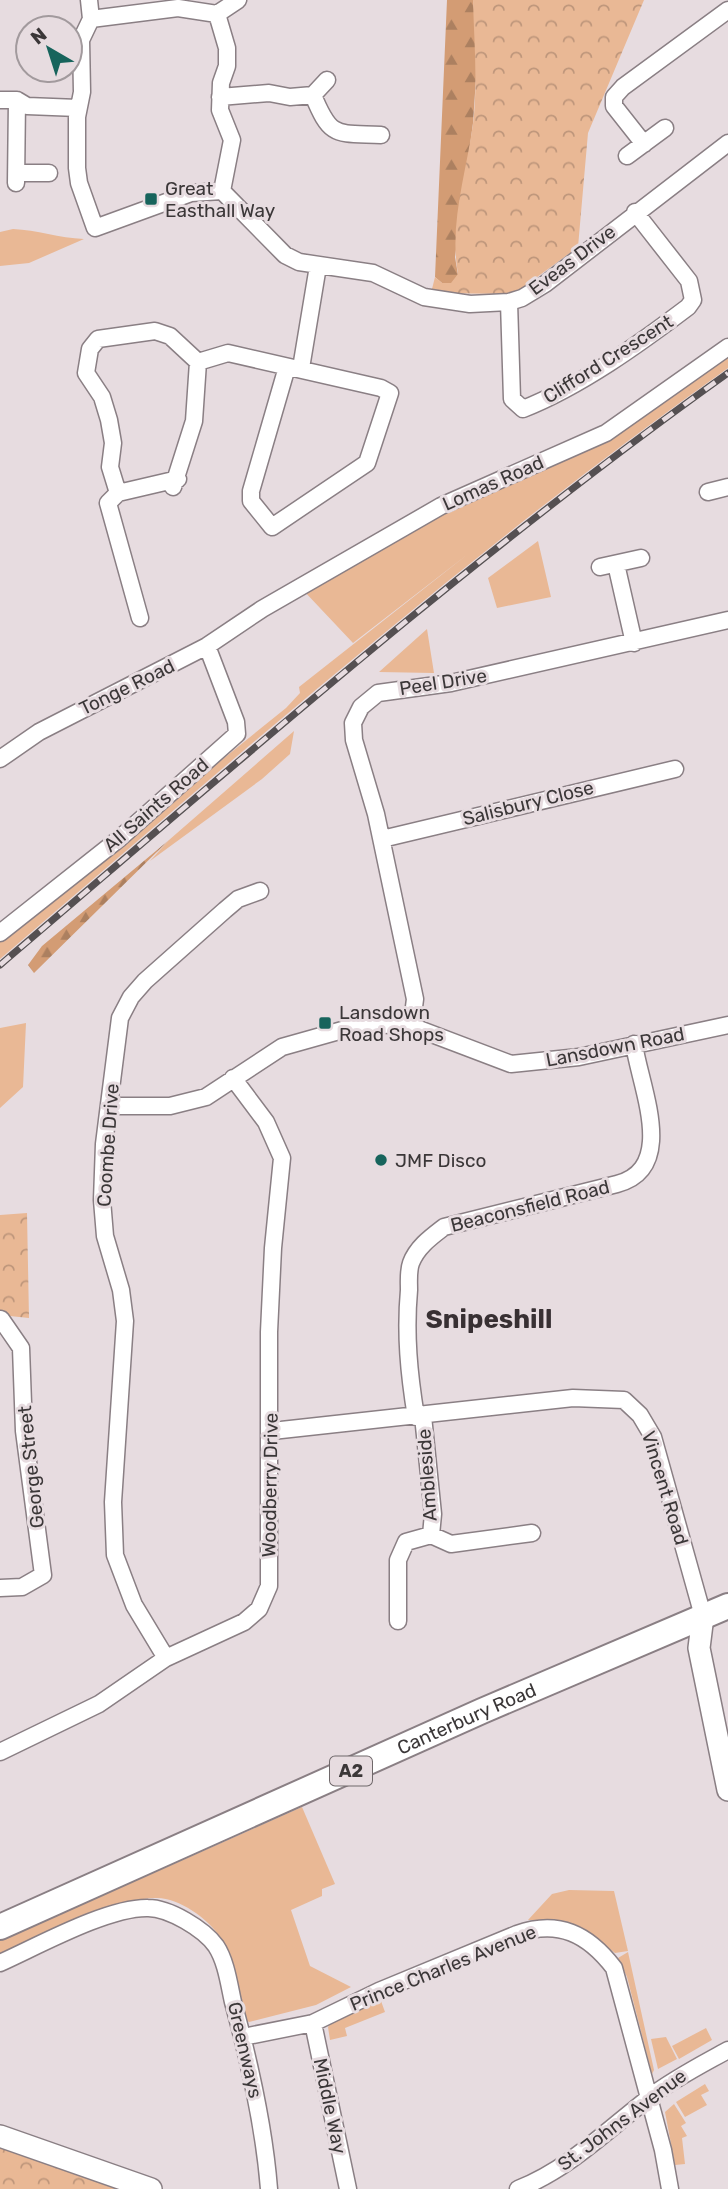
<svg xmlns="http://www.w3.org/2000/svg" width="728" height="2189" font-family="Rubik,sans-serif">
<defs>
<pattern id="forest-firs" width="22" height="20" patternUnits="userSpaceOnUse" patternTransform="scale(1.75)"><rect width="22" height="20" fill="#d39c74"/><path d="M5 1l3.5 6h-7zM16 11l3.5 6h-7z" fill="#ac8060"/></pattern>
<pattern id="park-crowns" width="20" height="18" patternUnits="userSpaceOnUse" patternTransform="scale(1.75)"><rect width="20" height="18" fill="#e9b895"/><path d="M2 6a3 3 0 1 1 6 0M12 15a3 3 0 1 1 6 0" fill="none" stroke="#be967b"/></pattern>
</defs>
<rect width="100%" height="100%" fill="#e7dce0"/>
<path fill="#e9b895" d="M13 229C37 230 59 238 84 239L29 263 0 266V232Z
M728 352V368C473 549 237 756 0 959V939L286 708 300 693 299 687 468 554 353 643 303 590 461 499 610 440Z
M538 541 551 597 497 608 488 578Z
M427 629 434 673 379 672Z
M294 731 290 754 262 779 150 861 169 840Z
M26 1023 23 1087 0 1108V1028Z
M302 1807 335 1884 322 1889V1896L291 1910 310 1966 351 1987 316 2005 249 2022 240 2015C234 1993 230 1955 219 1936 208 1918 177 1897 156 1898 114 1898 40 1941 0 1959V1941Z
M569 1890 614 1891 628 1951 615 1953C589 1931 563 1919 528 1920L552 1894Z
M628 1952 654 2070 652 2074 627 1977 618 1958Z
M381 2001 385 2012 345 2028 347 2036 330 2040 328 2027 332 2021Z
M706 2028 712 2040 679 2059 672 2046Z
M666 2037 677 2059 658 2069 651 2039Z
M705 2084 709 2091 701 2095 707 2105 685 2117 676 2102Z
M674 2104 686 2123 681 2126 687 2136 682 2138 685 2164 675 2165 665 2112Z"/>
<path fill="url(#forest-firs)" d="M447 0H473L478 48 473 123 455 257 458 275 452 283H442L435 277Z
M169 840 34 973 28 965 42 946Z"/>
<path fill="url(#park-crowns)" d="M473 0H644L588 133 578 247 514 294 431 293 435 277 442 283H451L458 274C449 224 466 174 473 124 478 83 474 41 473 0Z
M27 1213 29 1318 0 1315V1215Z
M0 2147 131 2189H0Z"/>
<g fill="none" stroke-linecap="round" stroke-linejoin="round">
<g stroke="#8a7f84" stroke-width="19">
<path id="street" d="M89 0 91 19 178 8 217 14
M217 14 227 48V66L221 83 220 110 232 140 222 191
M217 14 238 0
M91 19 81 40 82 92 77 117V168L79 183 95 228 191 193 222 191
M313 95 327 80
M220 97 269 93 290 97 313 95C331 139 336 133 381 135
M0 100H17L27 106 78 108
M644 144 614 106V97L623 87 728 10
M627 156 665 128
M16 173H49
M16 183 17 100
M222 191 285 255 299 262 373 273 424 297 470 304 509 302 522 298 545 284 728 143
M509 302 512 399 523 409C581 386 639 344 688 307L693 300 689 281 635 212
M301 368 318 266
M173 487 194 421 198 362
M708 492 728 487
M118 493 178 479
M616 564 634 643
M600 567 641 558
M140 618 108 503 118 493 110 467 113 443 109 420 102 397 86 373 90 349 98 339 155 331 170 336 198 362 228 353 381 388 390 393 367 463 272 527 251 501V491L287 367
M0 759 39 732 207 646 262 609 441 506 606 433 728 347
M382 839 675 769
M0 933 120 838 237 734 236 722 207 646
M403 1023 413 1015 415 999 376 814 354 740 353 723 361 707 378 693 451 683 728 620
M109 1106H170L206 1097 282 1047 346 1029 403 1023 511 1064 579 1057 728 1025
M416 1417C409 1374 405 1334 409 1290 409 1282 408 1271 411 1263 417 1247 431 1237 444 1227L617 1184C678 1168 640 1087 634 1044
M272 1431 573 1398 624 1400 640 1415 653 1437 703 1616
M431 1535 451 1544 532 1533
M0 1588 22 1587 43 1575 24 1431 21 1348 1 1319
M398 1621V1560L406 1542 431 1535 433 1514 423 1416
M166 1658 134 1605 115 1555 113 1502 125 1321 121 1290 105 1236 102 1200 104 1144 120 1018 131 997 145 981 225 910 238 899 260 891
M0 1752 99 1704 166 1658 244 1622 259 1609 269 1586V1332L273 1248 282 1158 266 1122 233 1078
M0 1963C38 1946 108 1907 148 1908 169 1908 204 1929 216 1946 226 1961 229 1984 233 2002 250 2064 264 2125 269 2189
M313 2023 348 2189
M243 2037 313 2023 379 1991 517 1934C558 1919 588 1934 614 1968L663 2150 670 2189
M518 2189C569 2169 607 2130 650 2097 675 2078 701 2065 728 2050"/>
</g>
<g stroke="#8a7f84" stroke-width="24">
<path id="secondary" d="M703 1616 699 1648 728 1790
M0 2136 151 2189"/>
</g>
<g stroke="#8a7f84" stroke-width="28">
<g id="primary">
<path id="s1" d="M0 1927 482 1711 728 1606"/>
</g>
</g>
<use href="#street" stroke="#fff" stroke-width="16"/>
<use href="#secondary" stroke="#fff" stroke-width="21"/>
<use href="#primary" stroke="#fff" stroke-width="24"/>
<g stroke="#555052" stroke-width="7">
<path id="rail" d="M0 965C238 762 473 555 728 373"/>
</g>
<use href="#rail" stroke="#e7dce0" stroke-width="4.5" stroke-dasharray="13" stroke-linecap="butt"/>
</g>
<g fill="#17645c" stroke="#e7dce0" stroke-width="2.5">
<rect x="144" y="192" width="14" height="14" rx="3.5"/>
<rect x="318" y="1016" width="14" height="14" rx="3.5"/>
<circle cx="381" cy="1160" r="7"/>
</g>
<g text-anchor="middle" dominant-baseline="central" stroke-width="6" stroke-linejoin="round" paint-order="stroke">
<rect fill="#e7dce0" stroke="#6f686a" stroke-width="2" x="330" y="1756.5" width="42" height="29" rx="5"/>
<g font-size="18" font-weight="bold" fill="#3b3738">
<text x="351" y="1771">A2</text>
</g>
<g font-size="19" fill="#3b3738" stroke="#e7dce0" text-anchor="start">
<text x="165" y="188">Great<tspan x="165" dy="22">Easthall Way</tspan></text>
<text x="339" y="1012">Lansdown<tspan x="339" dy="22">Road Shops</tspan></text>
<text x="395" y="1160">JMF Disco</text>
</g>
<g font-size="19" fill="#3b3738" stroke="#e7dce0">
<text transform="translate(572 260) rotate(-37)">Eveas Drive</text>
<text transform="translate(608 359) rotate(-32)">Clifford Crescent</text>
<text transform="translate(493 483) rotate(-24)">Lomas Road</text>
<text transform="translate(443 682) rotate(-9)">Peel Drive</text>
<text transform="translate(127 687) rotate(-26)">Tonge Road</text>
<text transform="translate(528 803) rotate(-14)">Salisbury Close</text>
<text transform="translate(156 805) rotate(-41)">All Saints Road</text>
<text transform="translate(615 1047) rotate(-11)">Lansdown Road</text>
<text transform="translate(108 1145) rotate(-86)">Coombe Drive</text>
<text transform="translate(530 1206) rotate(-14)">Beaconsfield Road</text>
<text transform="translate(31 1467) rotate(-96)">George Street</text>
<text transform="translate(427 1475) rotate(-94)">Ambleside</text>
<text transform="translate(270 1485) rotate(-89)">Woodberry Drive</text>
<text transform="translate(665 1488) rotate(73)">Vincent Road</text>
<text stroke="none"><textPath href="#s1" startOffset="511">Canterbury Road</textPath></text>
<text transform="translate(443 1968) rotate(-22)">Prince Charles Avenue</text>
<text transform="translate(245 2050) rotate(77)">Greenways</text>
<text transform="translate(330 2106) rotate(78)">Middle Way</text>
<text transform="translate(622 2120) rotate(-37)">St. Johns Avenue</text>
</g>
<g font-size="26" font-weight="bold" fill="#383033" stroke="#e7dce0">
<text x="489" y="1319">Snipeshill</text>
</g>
</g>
<g transform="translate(49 49) rotate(321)"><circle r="33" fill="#e7dce0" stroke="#a29a9d" stroke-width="2"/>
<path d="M0-5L12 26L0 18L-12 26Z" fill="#17645c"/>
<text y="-10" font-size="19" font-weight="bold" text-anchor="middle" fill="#3b3738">N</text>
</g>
</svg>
